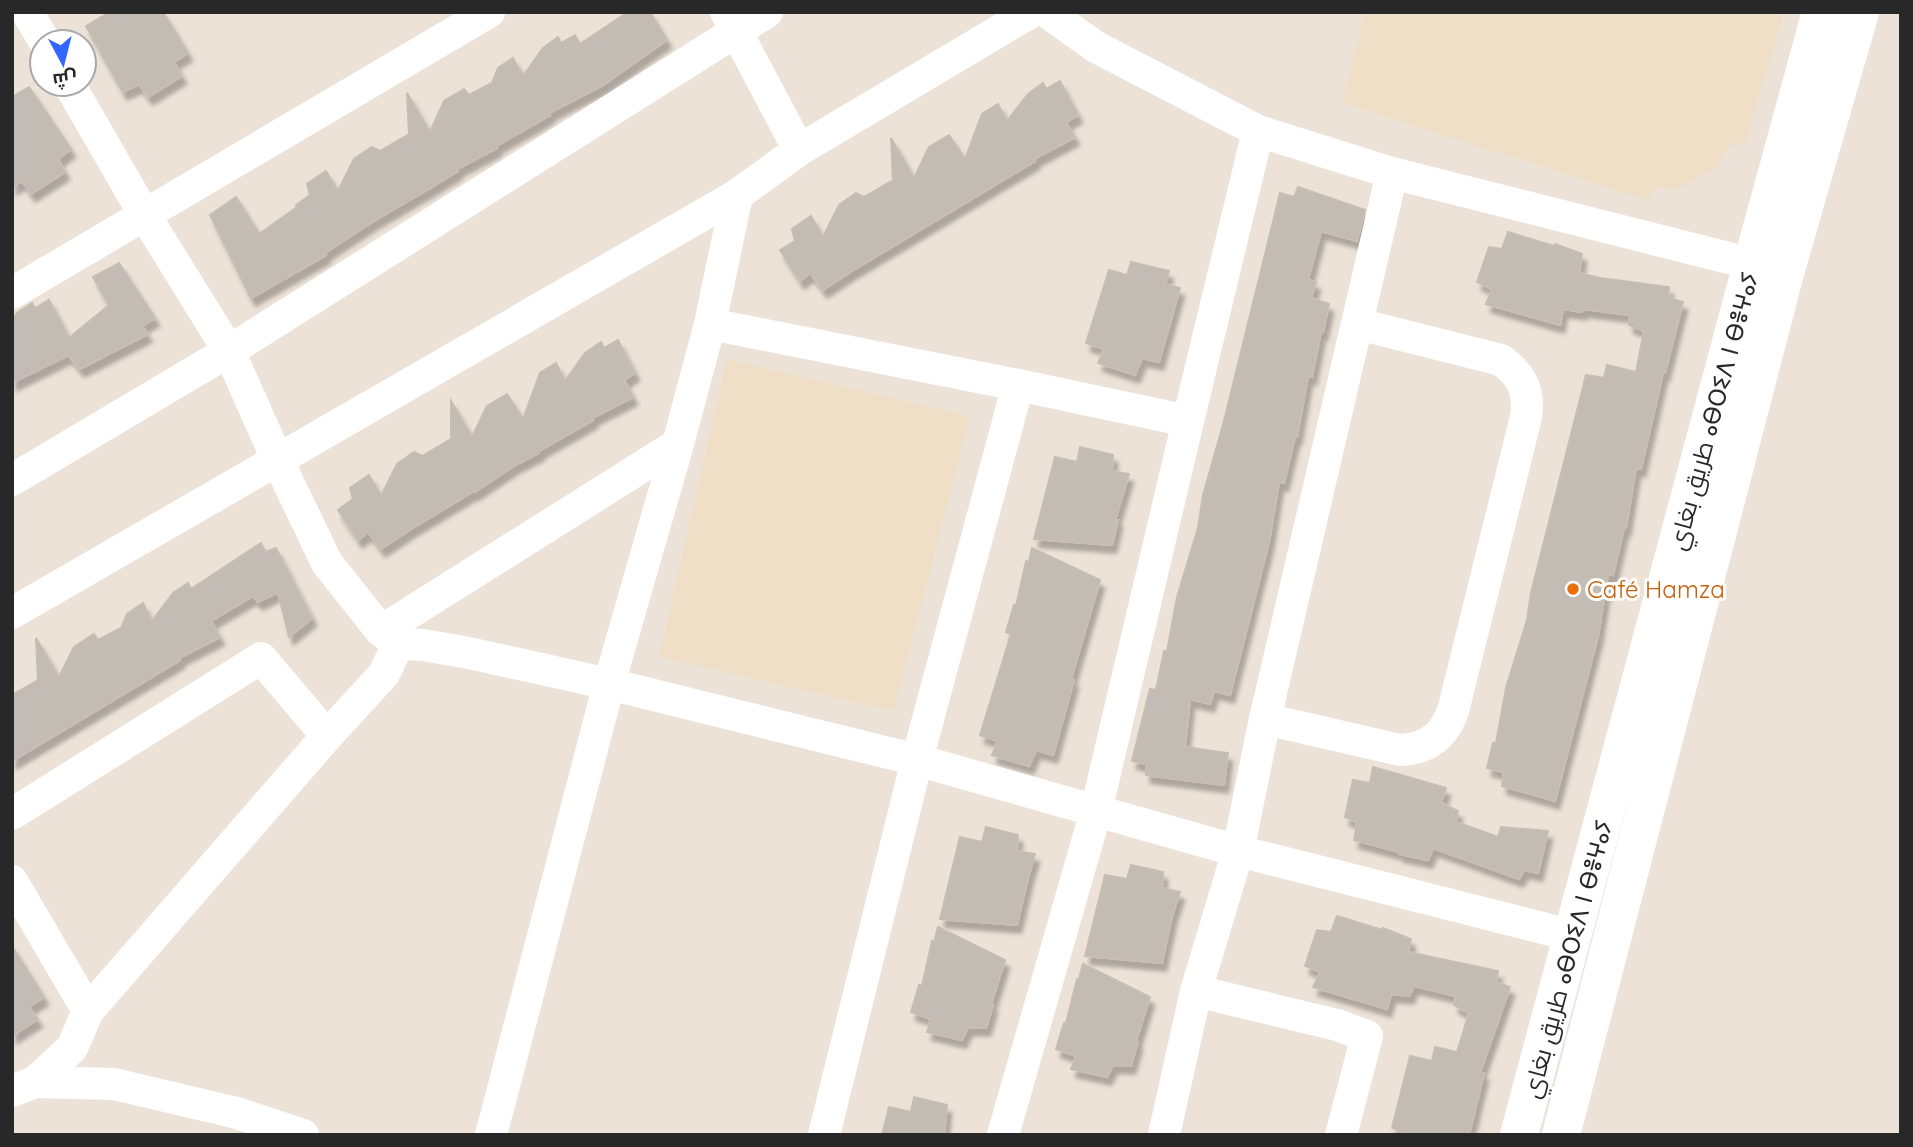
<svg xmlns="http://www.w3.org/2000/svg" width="1913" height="1147" font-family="Quicksand,Cairo,'Noto Sans Tifinagh',sans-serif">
<defs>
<filter id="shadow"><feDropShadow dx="4.5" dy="8" stdDeviation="2" flood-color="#0004"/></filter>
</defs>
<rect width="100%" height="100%" fill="#ece2d8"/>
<path fill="#efdfc6" d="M1365 12H1767L1783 17 1746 141 1728 147 1719 166 1676 190 1658 187 1647 200 1342 103Z
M727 359 970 416 894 711 659 657Z"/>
<path fill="#c3bcb5" stroke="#c7beb2" stroke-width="2" filter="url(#shadow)" d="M110 12H163L188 53 174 62 182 76 148 97 139 84 123 92 86 26Z
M628 12H650L667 40 603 85 549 113 550 115 496 146 497 148 457 169 458 171 432 187 372 222 325 253 326 255 251 298 210 215 236 197 259 234 297 207 296 205 310 195 307 184 326 171 338 191 354 159 372 147 380 151 409 134 407 93 430 132 444 101 464 89 469 95 492 83 498 68 513 58 523 76 543 48 558 37 561 43 575 35 580 44Z
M1060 81 1078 115 1066 122 1075 137 1034 159 1035 161 850 272 823 290 810 273 800 281 780 250 795 241 792 229 811 216 823 237 839 205 856 193 864 197 893 180 891 138 914 178 929 147 949 135 965 159 982 114 998 104 1007 121 1028 94 1043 83 1046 89Z
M29 87 71 149 58 159 65 172 31 194 22 181 12 187V97Z
M1298 187 1365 210 1357 241 1321 231 1308 280 1316 282 1311 298 1329 304 1323 332 1321 331 1312 377 1308 376 1297 437H1295L1284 483 1279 482 1269 542 1230 695 1214 691 1210 704 1190 699 1185 747 1228 753 1224 785 1146 775V764L1132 761 1150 689 1156 690 1164 651H1167L1177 597 1198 528 1203 495 1224 421 1280 193 1294 197Z
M1508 232 1554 246 1555 244 1582 254 1579 273 1600 278 1669 287 1668 298 1683 302 1665 373H1663L1641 469 1636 468 1626 528H1624L1613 575 1608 574 1598 636 1555 801 1502 786 1504 772 1487 768 1493 743H1496L1506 688 1527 620 1531 593 1586 375 1604 378 1607 365 1636 372 1644 331 1629 325 1630 315 1583 309 1582 312 1563 309 1560 325 1486 304 1492 289 1477 282 1489 247 1502 249Z
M1131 262 1169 271 1165 284 1180 288 1159 362 1142 358 1135 375 1098 363 1104 349 1086 343 1109 270 1127 275Z
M119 263 155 318 142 326 148 334 80 369 68 355 12 383V320L17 313 32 303 35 308 49 300 69 338 109 305 93 277Z
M618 340 635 373 624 380 633 397 592 418 593 420 539 451V453L515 465 475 492 474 491 411 529 381 549 368 532 358 540 338 510 353 499 350 488 369 475 381 496 397 464 414 452 422 456 451 439V401L472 437 487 406 507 394 523 419 540 373 556 363 565 381 585 353 601 342 604 348Z
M1080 447 1113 455 1112 471 1129 474 1115 520H1118L1112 545 1034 539 1055 457 1077 462Z
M261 543 268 557V551L276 548 312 618 289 637 278 592 258 602 253 596 211 621 220 637 179 658 180 660 12 761V695L38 680 36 638 59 677 74 647 94 634 98 640 121 628 127 614 143 603 152 621 173 593 188 583 191 589Z
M1032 548 1100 580 1071 679 1074 680 1053 755 1036 750 1029 766 992 755 998 741 980 735 1011 634 1006 632 1014 605 1016 606 1026 561 1029 562Z
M1373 767 1446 788 1441 803 1458 811 1456 822 1498 837 1501 827 1548 831 1538 873 1524 870 1519 879 1433 848 1428 860 1399 854V852L1354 840 1357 822 1345 817 1353 780 1370 783Z
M986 827 1018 835 1017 851 1035 854 1028 878 1017 925 940 919 960 837 982 842Z
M1131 865 1163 872 1162 888 1180 892 1172 916 1162 963 1085 956 1105 875 1127 879Z
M1337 916 1382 930 1383 928 1411 939 1408 952 1498 971 1496 982 1510 987 1480 1073H1484L1469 1135H1410L1392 1128 1410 1056 1432 1061 1435 1047 1457 1052 1469 1013 1454 1005 1456 996 1414 986 1409 996 1391 994 1387 1009 1313 987 1320 972 1305 966 1317 930 1331 932Z
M938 927 1005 960 991 1004 993 1005 986 1028 968 1027 962 1040 927 1032 931 1019 911 1012 919 985 922 986 932 941 934 942Z
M12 946 44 997 29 1007 38 1019 12 1036Z
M1083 964 1150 997 1136 1041 1138 1042 1131 1066 1113 1065 1107 1077 1071 1069 1076 1056 1056 1049 1064 1023H1066L1077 979H1079Z
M914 1097 947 1105 944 1135H882L889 1107 911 1112Z"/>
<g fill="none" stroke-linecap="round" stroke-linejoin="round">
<path stroke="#fff" stroke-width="32" d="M27 12 45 42
M726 12 799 150
M1047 12 1096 47 1258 131 1392 173 1776 270
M69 84 144 214 229 351 277 459 327 563 381 631 398 644 423 645 469 653 609 684 917 760 1238 851 1574 936
M12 293 489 12
M710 324 1018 385 1188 421 1258 131
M12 480 229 351 767 12
M12 613 737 195 799 150 1031 12
M381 631 678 444
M1265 719 1400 750C1428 749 1446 735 1454 707L1526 417C1530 392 1522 375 1501 360L1358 324
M12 814 261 658 327 736
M12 881 88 1011
M1196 991 1337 1025 1367 1036 1341 1135
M35 1082 114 1084 237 1113 303 1135
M12 1091 35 1082 72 1048 88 1011 327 736 384 674 398 644
M491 1135 609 684 678 444 710 324 737 195
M824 1135 917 760 1018 385
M1003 1135 1096 811 1188 421
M1164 1135 1196 991 1238 851 1265 719 1392 173"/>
<path stroke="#fff" stroke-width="38" d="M1519 1135 1752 264 1821 12
M1561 1135 1785 273 1860 12"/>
</g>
<circle fill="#e8710a" stroke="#fff" stroke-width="2.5" cx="1573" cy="589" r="7"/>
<g text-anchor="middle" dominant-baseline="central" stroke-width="6" stroke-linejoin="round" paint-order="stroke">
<g font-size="24" fill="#282828" stroke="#fff">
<text transform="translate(1713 411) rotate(-75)">طريق بغاي ⴰⴱⵔⵉⴷ ⵏ ⴱⴻⵖⴰⵢ</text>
<text transform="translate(1567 959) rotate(-75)">طريق بغاي ⴰⴱⵔⵉⴷ ⵏ ⴱⴻⵖⴰⵢ</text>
</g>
<g font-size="24" fill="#c56008" stroke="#fff" text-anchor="start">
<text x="1587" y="589">Café Hamza</text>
</g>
</g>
<rect width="1913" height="1147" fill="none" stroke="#282828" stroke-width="28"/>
<g transform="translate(63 63) rotate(173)"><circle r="33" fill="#ffffff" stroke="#a9a9a9" stroke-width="2"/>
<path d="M0-5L12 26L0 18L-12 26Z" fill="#3266ff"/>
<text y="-10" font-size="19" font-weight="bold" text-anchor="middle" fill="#282828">ش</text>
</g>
</svg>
